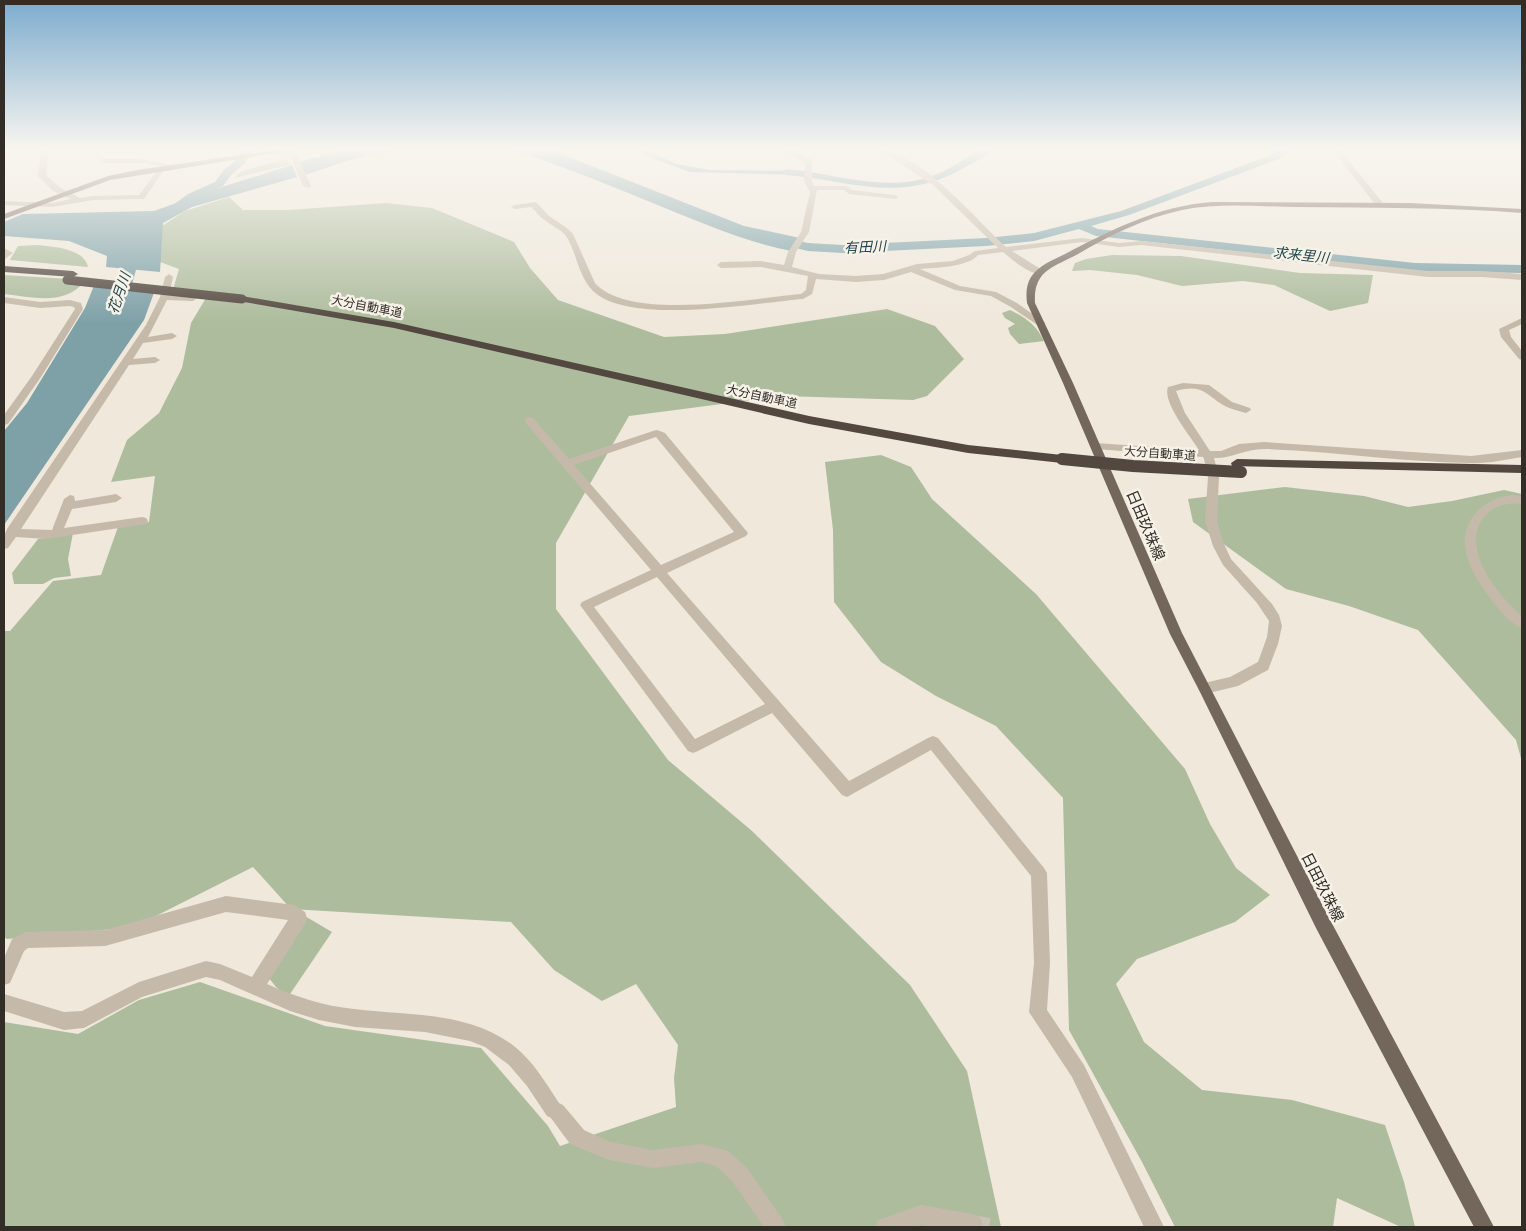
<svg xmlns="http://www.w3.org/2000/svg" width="1526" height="1231" font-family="Poppins,'Noto Sans JP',sans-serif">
<rect width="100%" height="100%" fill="#efe8db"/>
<path fill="#adbc9d" d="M287 159 289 165 234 178 242 171Z
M229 197 243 210H288L386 203 432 208 514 242 530 268 558 300 664 337 725 334 887 309 935 326 964 359 927 396 913 400 783 396 629 416 556 543V609L668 760 752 831 910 985 967 1071 1001 1227H4V1022L78 1034 139 1000 200 982 325 1026 481 1048 548 1126 560 1146 676 1107 674 1078 678 1045 636 984 602 1001 554 970 511 922 291 909 253 867 134 927 7 939 4 937V631H10L53 581 101 575 118 527 149 522 155 476 111 482 127 440 159 413 182 368 191 323 206 298 172 293 179 269 152 259 156 230 185 211Z
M38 245C54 247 84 248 88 267L10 260 18 246Z
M1112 255 1181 256 1300 273 1373 275 1368 303 1330 311 1274 285 1243 281 1182 286 1137 275 1090 270 1072 271 1075 263 1086 259Z
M4 275 86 280C64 307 34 297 4 294Z
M1010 310C1026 318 1036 325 1044 341L1019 344 1010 334 1008 328 1015 324 1005 318 1002 313Z
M881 455 911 467 932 499 1036 594 1185 769 1210 824 1236 868 1270 895 1235 922 1137 959 1116 984 1144 1042 1202 1090 1292 1100 1385 1125 1404 1182 1415 1227H1401L1337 1198 1333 1227H1175L1142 1162 1069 1030 1063 798 996 726 936 696 881 662 834 602 833 530 825 462Z
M1285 487 1364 496 1408 507 1452 501 1504 490 1522 494V762L1516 740 1418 630 1349 606 1286 589 1193 522 1188 499Z
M73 533 68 559 71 576 54 578 43 584H14L12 573 38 539Z
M303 915 332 932 288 997 276 987 265 973Z"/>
<path fill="#7ea1a8" d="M343 150H390L347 161 305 175 299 162Z
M513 150H551L744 226 800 238 791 251C746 242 702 223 660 206 611 186 563 166 513 150Z
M638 150H646L676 164 711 170 806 171 805 175 690 172 649 157Z
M292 165 297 177 192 207 163 223 160 272 106 267 107 256 69 241 4 236V222L23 214 154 211 209 191Z
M95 283 155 290 144 320 4 525V431L27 403 85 308Z"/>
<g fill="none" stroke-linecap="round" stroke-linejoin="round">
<path fill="#7ea1a8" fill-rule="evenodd" d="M242 150H252L245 163 231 175 223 186 196 198 170 217H162L160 215 162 213 188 194 215 182 223 171 237 159Z
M980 150H993C987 157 976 161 967 166 902 205 855 181 786 175L781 172 786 169C833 173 885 193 932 176 949 170 964 159 980 150Z
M1278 150H1290L1279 159 1129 215 1091 226 1098 229 1415 263 1522 265V273L1415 271 1096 236 1079 229 1034 241 986 246 843 253 808 251 771 242 769 239 775 235 808 243 843 245 986 238 1034 233 1121 211 1271 155Z
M135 241 141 245C139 258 130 305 117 308L112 307 110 304 124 269 129 245Z"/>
<path stroke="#c9c3b7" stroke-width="18" stroke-dasharray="18 9" stroke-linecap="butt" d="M973 1224 989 1227"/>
<path fill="#c5baa9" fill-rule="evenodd" d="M41 150H49L46 175 59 187 80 198 93 196 139 195 161 166 142 163H101V159H142L171 165 168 170H164L144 199H141L93 200 52 207 4 205V201L52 203 71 199 53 191 38 176Z
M288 150H295L311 186 310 188 303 186Z
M785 150H793L812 160V181L814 186H847L852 190 895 195 899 197 895 199 849 194 844 190H817L809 232 796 252 792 267 819 274 856 276 883 274 917 264 953 261 969 255 975 251 998 248 933 185 879 150C918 150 978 221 1006 247L1082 238 1119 243 1141 241 1428 271H1482L1522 274V280L1482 277H1428L1141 245 1119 247 1082 242 1012 251 1042 270V274C1029 275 1013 260 1003 252L978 255C969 267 934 268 920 269L960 286 996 292 1017 303 1045 323V327L1042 328 1011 307 991 296 955 290 911 272 884 280 856 282 816 279 812 294 803 299C754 303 630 326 593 291 578 276 577 253 566 236 561 229 551 226 545 220 539 217 536 211 531 207L515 209 511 207 515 205 536 202 549 216 567 228 573 234 595 283C629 322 753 298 801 294L806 290 808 276 761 267 721 268 717 265 721 262 761 261 784 265 788 252 801 232 810 192 804 181 805 163Z
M1333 150H1340L1383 203V207H1377Z
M4 248 13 253 5 259H4Z
M169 274 173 277 169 295H193L197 298 193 301 167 300 148 337 172 333 177 336 172 339 143 343 133 359 155 357 160 360 155 363 129 365 21 529 52 530 64 499 70 495 74 496 75 501 116 494 122 498 116 502 72 509 64 528 142 517 146 518 148 521 146 524 46 539 16 537 8 548 4 549V536L7 529 146 325 160 297 165 277Z
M4 297 40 302 70 300 81 303 83 309 41 377 8 424 4 425V415L32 376 75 309 74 307 70 306 40 308 4 303Z
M1522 318V324L1509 330 1511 337 1522 351V360L1519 359 1501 337 1499 329Z
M1183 383 1209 385 1232 402 1250 408 1251 410 1246 413C1239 411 1230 409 1223 405 1204 393 1202 384 1176 391L1185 413 1210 451H1221L1239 444 1264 442 1471 456 1522 450V457C1505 460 1486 464 1469 463 1401 462 1334 451 1266 449 1246 448 1231 459 1214 458L1219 477 1217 521 1223 542 1231 559 1272 604 1279 615 1282 626 1278 644 1268 670 1238 686 1205 694 1200 692 1198 688 1200 684 1230 677 1258 662 1267 637 1269 621 1257 603 1223 565 1213 546 1205 521 1208 477 1204 459 1203 457 1095 449 1090 446 1095 443 1199 450C1190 436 1162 402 1168 387Z
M529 417 533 418 569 459 653 431 657 430 665 433 748 533 746 536 667 573 849 781 928 738 933 736 938 738 1044 868 1047 873 1050 963 1047 1010 1084 1065 1164 1227H1144L1072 1077 1029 1012 1034 963 1031 876 931 750 847 797 842 795 772 713 698 751 693 753 688 751 580 605 582 602 651 570 525 422V418ZM656 437 734 532 661 565 574 465ZM657 577 765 704 695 739 594 607Z
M1513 495 1522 496V504C1509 502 1496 505 1487 514 1456 544 1498 596 1522 616V628C1511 624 1501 612 1494 603 1482 588 1470 571 1466 552 1459 521 1484 497 1513 495Z
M226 896 294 905 305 912 307 918 305 924 267 984C296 997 324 1006 354 1009 410 1016 468 1011 514 1046 533 1061 546 1083 559 1103L563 1105 584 1130 610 1142 653 1150 702 1144 728 1151 747 1168 783 1220 786 1227H764L733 1182 716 1166 702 1162 653 1168 609 1160 570 1144 551 1118 547 1116 527 1086 509 1065 485 1047 470 1041 425 1032 355 1027 319 1020 290 1011 220 980 206 977 142 997 84 1028 64 1030 4 1011V994L64 1012 82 1011 139 982 206 961 220 964 252 977 288 920 226 912 105 946 28 948 24 951 10 983 4 985V958L12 939 26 932 105 930Z
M921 1205 973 1214 980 1217 983 1224 981 1227H935L921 1225 914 1227H875L878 1220Z"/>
<path fill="#73665b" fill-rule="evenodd" d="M275 150H294L110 180 4 219V214L108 176 137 170Z
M1212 202 1410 203 1522 209V213C1448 207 1373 208 1299 207 1261 207 1220 202 1182 210 1145 218 1110 235 1078 254 1054 267 1033 270 1035 303L1073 383 1182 633 1328 916 1494 1227H1474L1316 928 1200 692 1170 634 1063 383 1027 303C1026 294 1026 285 1031 277 1039 265 1053 260 1065 254 1113 229 1158 206 1212 202Z"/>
<path fill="#534840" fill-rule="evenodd" d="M4 266 73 271 78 274 73 277 4 272Z
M242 296 394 322 809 416 968 445 1062 455 1068 459 1062 463 968 453 809 424 394 328 238 301 237 299 238 297Z
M1237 459 1522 465V473L1232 466 1231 463Z"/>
<path stroke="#534840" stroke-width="9" d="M67 280 242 299"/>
<path stroke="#534840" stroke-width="12" d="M1062 459 1133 466 1241 472"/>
</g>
<linearGradient id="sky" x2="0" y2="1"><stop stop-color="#7dacce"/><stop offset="0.46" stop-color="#f8f5ef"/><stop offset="1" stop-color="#f8f5ef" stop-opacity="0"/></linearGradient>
<rect width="1526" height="323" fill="url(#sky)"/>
<g text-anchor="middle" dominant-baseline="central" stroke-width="5" stroke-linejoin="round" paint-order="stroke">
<g font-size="12" fill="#332d28" stroke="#f7f2e7">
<text transform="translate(367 306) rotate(11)">大分自動車道</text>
<text transform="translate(762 396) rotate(12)">大分自動車道</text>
<text transform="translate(1160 453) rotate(4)">大分自動車道</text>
</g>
<g font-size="14" font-style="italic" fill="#224750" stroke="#f7f2e7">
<text transform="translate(865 247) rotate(-3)">有田川</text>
<text transform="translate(1301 255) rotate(6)">求来里川</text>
<text transform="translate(119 293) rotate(-71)">花月川</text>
</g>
<g font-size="15" fill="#332d28" stroke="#f7f2e7">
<text transform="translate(1146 525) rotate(67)">日田玖珠線</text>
<text transform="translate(1323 887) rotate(63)">日田玖珠線</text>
</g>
</g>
<rect width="1526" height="1231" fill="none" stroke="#332d28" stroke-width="10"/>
</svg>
